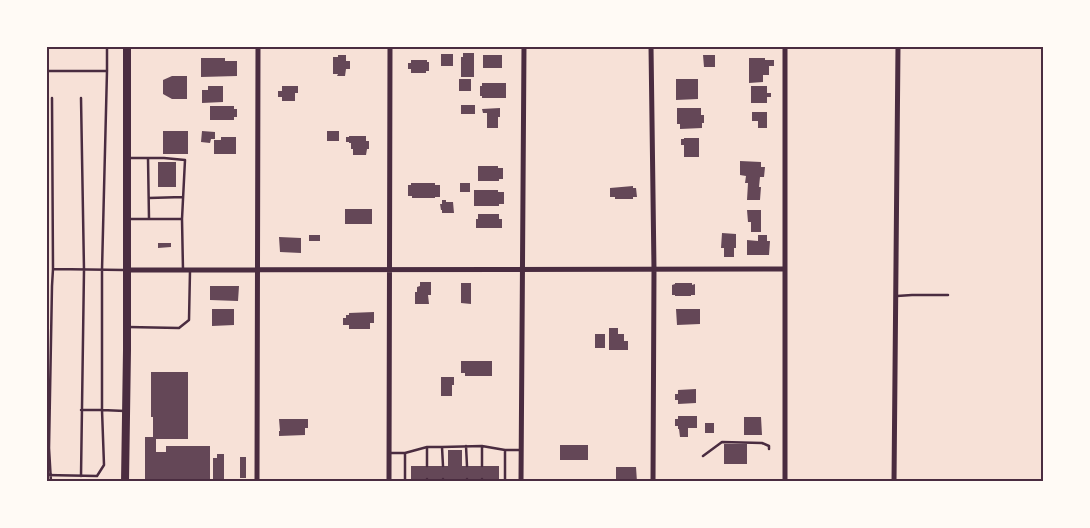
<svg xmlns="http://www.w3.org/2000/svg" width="1090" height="528" font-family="Jost,sans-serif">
<rect width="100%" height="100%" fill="#f7e1d7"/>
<path fill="#644757" d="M463 53H474V77H461V57H463Z
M441 54H453V66H441Z
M338 55H346V61H350V69H346L345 76H337L338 74H333V57H338Z
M483 55H502V68H483Z
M703 55H715V67H704Z
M201 58H225V61H237V76L201 77Z
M749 58H765V60H774V66H769V75H763V82L749 83Z
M411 60H427V62H429V71H426V73H411V69H408V63H411Z
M172 76H187V99H172L163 94V80Z
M459 79H471V91H459Z
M676 79H698V99L676 100Z
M482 83H506V98H482V96H480V86H482Z
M208 86H223V102L202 103V90H208Z
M282 86H298V93H295V101H282V97H278V91H282Z
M751 86H767V93H771V97H767V103H751Z
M461 105H475V114H461Z
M210 106H234V109H237V117H234V120H210Z
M500 108V117H498V128H487V113H483L482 109Z
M677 108H701V115H704V123H702V128L680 129V124H677Z
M752 112H767V128H758V121H752Z
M163 131H188V154H163Z
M202 131 215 132V139H211L210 143 201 142Z
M327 131H339V141H327Z
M349 136H366V141H369V149H367L366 155H353V149H351V143H349V142H346V137H349Z
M221 137H236V154H214V140H221Z
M684 138H699V157H684V145H681V139H684Z
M740 161 761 162V167H765L764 177H760L759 187H761L760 200H747L748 183H745L746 176 740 175Z
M158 162H176V187H158Z
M478 166H498V168H503V179H499V181H478Z
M411 183H435V185H440V197H435V198H412V196H408V185H411Z
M460 183H470V192H460Z
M633 186V188H636L637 197H633V199H615V197H610V188Z
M474 190H498V192H504V204H499V206H474Z
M442 200H446V202H453L454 213H442V210H441L440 204H442Z
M345 209H372V224H345Z
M747 210H761V232H751V222H748Z
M478 214H499V219H502V228H476V219H478Z
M722 233 736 234V248H734V257H724V248H721Z
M309 235H320V241H309Z
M758 235H767V241H770L769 255H747V240L758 241Z
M279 237 301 238V253L280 252Z
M158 243H171V247L158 248Z
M420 282H431V295H428L429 304H415V292H417V287L420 286Z
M461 283H471V304L461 303Z
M675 283H692V285L695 284V295H691V296H675V295H672V285L675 284Z
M210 286H239L238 301 210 300Z
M212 309H234V325L212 326Z
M676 309H700V324L677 325Z
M374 312V323H370V329H349V325H343V318H346V315H349V313Z
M609 328H618V334H624V341H628V350H609Z
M595 334H605V348H595Z
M461 361H492V376H465V373H461Z
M151 372H188V439H156V452H166V446H210V482H145V437H153V417H151Z
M441 377H454V385H452V396H441Z
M696 389V403L678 404V400H675V394H678V390Z
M678 416H697V428H688V437H680L679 429H678V426H675V419H678Z
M744 417H761L762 435H744Z
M279 419H308V428H305V435L279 436V431H280Z
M705 423H714V433H705Z
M724 444H747V464H724Z
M560 445H588V460H560Z
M448 450H462V466H499V479H411V466H448Z
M217 454H224V479H213V458H217Z
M240 457H246V478H240Z
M616 467H636L637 482H616Z"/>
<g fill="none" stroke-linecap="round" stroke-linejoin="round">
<path stroke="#4a2c40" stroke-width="2.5" d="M46 71H107
M128 158H164L185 160 182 219H129
M148 158 149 219
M149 198 183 197
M182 219 183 270
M53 269 124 270
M897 296 912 295H948
M128 327 179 328 189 320 190 271
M81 410H102V270L107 71V46
M466 446 467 466
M482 446V466
M427 447V466
M442 447 443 466
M505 450V482
M389 453H405L427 447H442L482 446 505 450H520
M405 453V482
M703 456 722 442 762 443 769 446V449
M46 475 97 476 104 465 102 410 125 411
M81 476 84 270 81 98
M427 479V482
M443 479V482
M467 479V482
M482 479V482
M51 482 49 448 52 286 53 269 52 98"/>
<path stroke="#4a2c40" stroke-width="5" d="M595 46H678
M651 46 654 269 653 482
M127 270 784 269
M257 482 258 46
M389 482 390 46
M521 482 524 46
M785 482V46
M894 482 898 46"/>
<path stroke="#4a2c40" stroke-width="8" d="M125 482 127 350V46"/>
</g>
<rect width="1090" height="528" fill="none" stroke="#fffaf5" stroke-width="95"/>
<rect x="48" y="48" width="994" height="432" fill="none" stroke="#4a2c40" stroke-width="2"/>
</svg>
